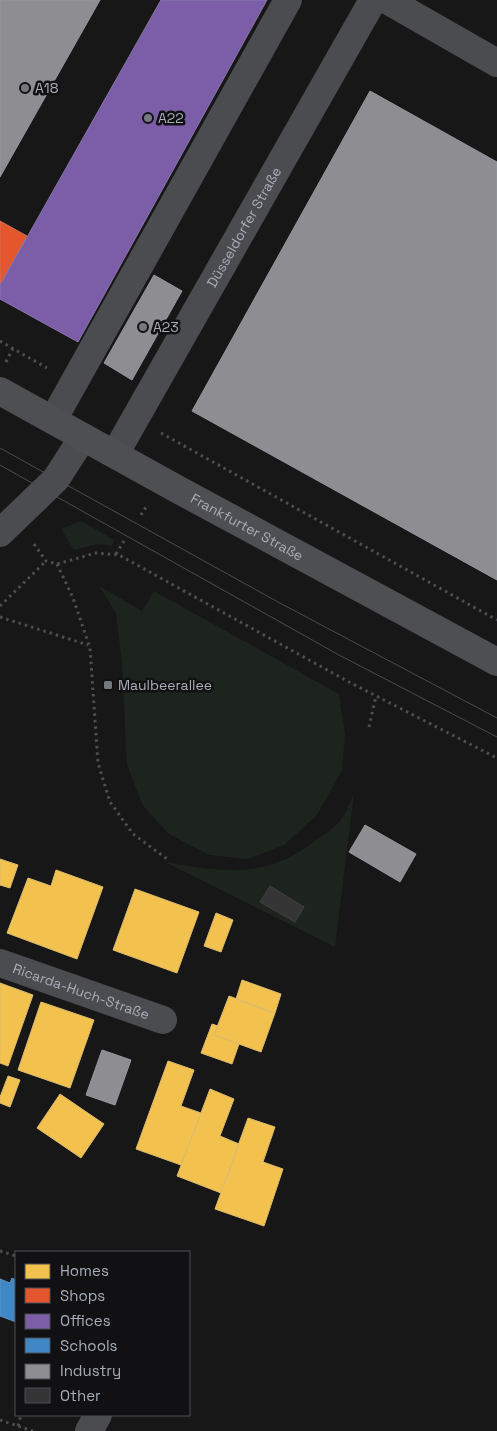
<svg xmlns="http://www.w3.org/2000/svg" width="497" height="1431" font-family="'Space Grotesk',sans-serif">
<rect width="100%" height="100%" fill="#171717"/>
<path fill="#1d241e" d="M81 521 114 540 112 546 97 544 74 550 61 529Z
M99 586 142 611 154 591 339 694 345 734 342 770 317 815 284 845 248 859 209 855 169 834 143 806 127 765 122 663 116 613Z
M354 793 335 947 165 862C223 872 263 880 314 842 324 835 336 827 343 817 348 810 351 800 354 793Z"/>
<path fill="#f2c14e" stroke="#dcbb6e" d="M0 859 18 865 10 888 0 885Z
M56 870 103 887 77 959 7 933 28 878 51 886Z
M135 889 199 912 177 973 113 950Z
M216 913 233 920 221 952 204 946Z
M242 980 281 994 275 1013 236 999Z
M0 983 33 995 8 1066 0 1063Z
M229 996 275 1013 261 1052 214 1035Z
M41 1002 94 1020 70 1088 18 1070Z
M212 1024 218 1026 214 1035 239 1044 232 1064 201 1053Z
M168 1061 194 1070 181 1106 201 1113 181 1165 136 1149Z
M8 1076 20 1080 10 1107 0 1103V1097Z
M210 1089 234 1099 220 1136 239 1144 221 1193 177 1176Z
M60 1094 104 1124 81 1158 37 1128Z
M248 1118 275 1127 263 1162 283 1169 264 1226 215 1209Z"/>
<path fill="#e4572e" stroke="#d27157" d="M0 221 27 236 0 285Z"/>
<path fill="#7b5ea7" stroke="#8876ac" d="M161 0H267L78 342 0 299V285Z"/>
<path fill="#3f88c5" stroke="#5e93c1" d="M12 1278 16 1280V1322L0 1316V1279L10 1283Z"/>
<path fill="#8d8d92" stroke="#95979d" d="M0 0H100L0 177Z
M370 91 497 162V580L192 411Z
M154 275 182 291 132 380 104 363Z
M365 825 416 854 400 882 349 852Z
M102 1050 131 1060 115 1105 86 1095Z"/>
<path fill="#353536" stroke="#3f4043" d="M270 886 304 907 295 922 260 902Z"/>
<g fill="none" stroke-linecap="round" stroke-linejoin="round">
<path stroke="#4d4e52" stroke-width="3" stroke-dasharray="2.5 4" stroke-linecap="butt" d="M0 341 47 368
M6 362 13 348
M161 433 497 620
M141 515 146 507
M34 544 46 561 57 564 96 553 119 555 349 682 497 758
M116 554 124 541
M57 564 73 598 90 648 98 763 110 802 133 834 167 859
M0 606 46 561
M0 617 88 645
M369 727 376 696
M0 1251 16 1256
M0 1420 33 1431
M18 1426 21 1415"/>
<g stroke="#4b4c50" stroke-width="28">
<path d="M387 0 497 63"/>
<path d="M53 420 288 0"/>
<path id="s1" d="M115 454 373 0"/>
<path d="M0 533 56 479 83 437"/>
<path id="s2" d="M0 963 163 1020"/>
<path d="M89 1431 98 1415"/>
</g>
<path stroke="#4d4f52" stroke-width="28" id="s3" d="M0 391 177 489 497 662"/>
<path stroke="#4b4c4f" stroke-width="1" d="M0 448 278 602 497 718
M0 465 339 655 497 737"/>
</g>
<g fill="#757880" stroke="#111113" stroke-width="2">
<circle cx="25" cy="88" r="5"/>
<circle cx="148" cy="118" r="5"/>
<circle cx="143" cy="327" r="5"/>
<rect x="103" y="680" width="10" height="10" rx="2.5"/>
</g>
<g text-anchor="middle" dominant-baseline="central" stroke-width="5" stroke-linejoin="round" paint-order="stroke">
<g font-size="14" fill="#a8adb8" stroke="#111113" text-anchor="start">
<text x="35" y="88">A18</text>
<text x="158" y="118">A22</text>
<text x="153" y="327">A23</text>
<text x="118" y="685">Maulbeerallee</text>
</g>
<g font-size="14" fill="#a8adb8" stroke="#111113">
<text stroke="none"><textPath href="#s1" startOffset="261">Düsseldorfer Straße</textPath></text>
<text stroke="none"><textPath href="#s3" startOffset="282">Frankfurter Straße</textPath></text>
<text stroke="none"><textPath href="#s2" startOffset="86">Ricarda-Huch-Straße</textPath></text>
</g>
</g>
<rect x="15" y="1251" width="175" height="165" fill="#111113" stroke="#4d4f55"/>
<rect x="25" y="1264" width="25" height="15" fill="#f2c14e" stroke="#4d4f55"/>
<text x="60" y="1276" font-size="15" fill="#a8adb8">Homes</text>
<rect x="25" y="1288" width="25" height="15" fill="#e4572e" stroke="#4d4f55"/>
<text x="60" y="1301" font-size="15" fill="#a8adb8">Shops</text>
<rect x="25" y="1314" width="25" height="15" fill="#7b5ea7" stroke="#4d4f55"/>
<text x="60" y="1326" font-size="15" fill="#a8adb8">Offices</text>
<rect x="25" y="1338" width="25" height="15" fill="#3f88c5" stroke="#4d4f55"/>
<text x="60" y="1351" font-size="15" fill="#a8adb8">Schools</text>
<rect x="25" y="1364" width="25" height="15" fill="#8d8d92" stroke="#4d4f55"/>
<text x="60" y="1376" font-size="15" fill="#a8adb8">Industry</text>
<rect x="25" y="1388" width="25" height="15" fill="#353536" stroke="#4d4f55"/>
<text x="60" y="1401" font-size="15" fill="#a8adb8">Other</text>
</svg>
